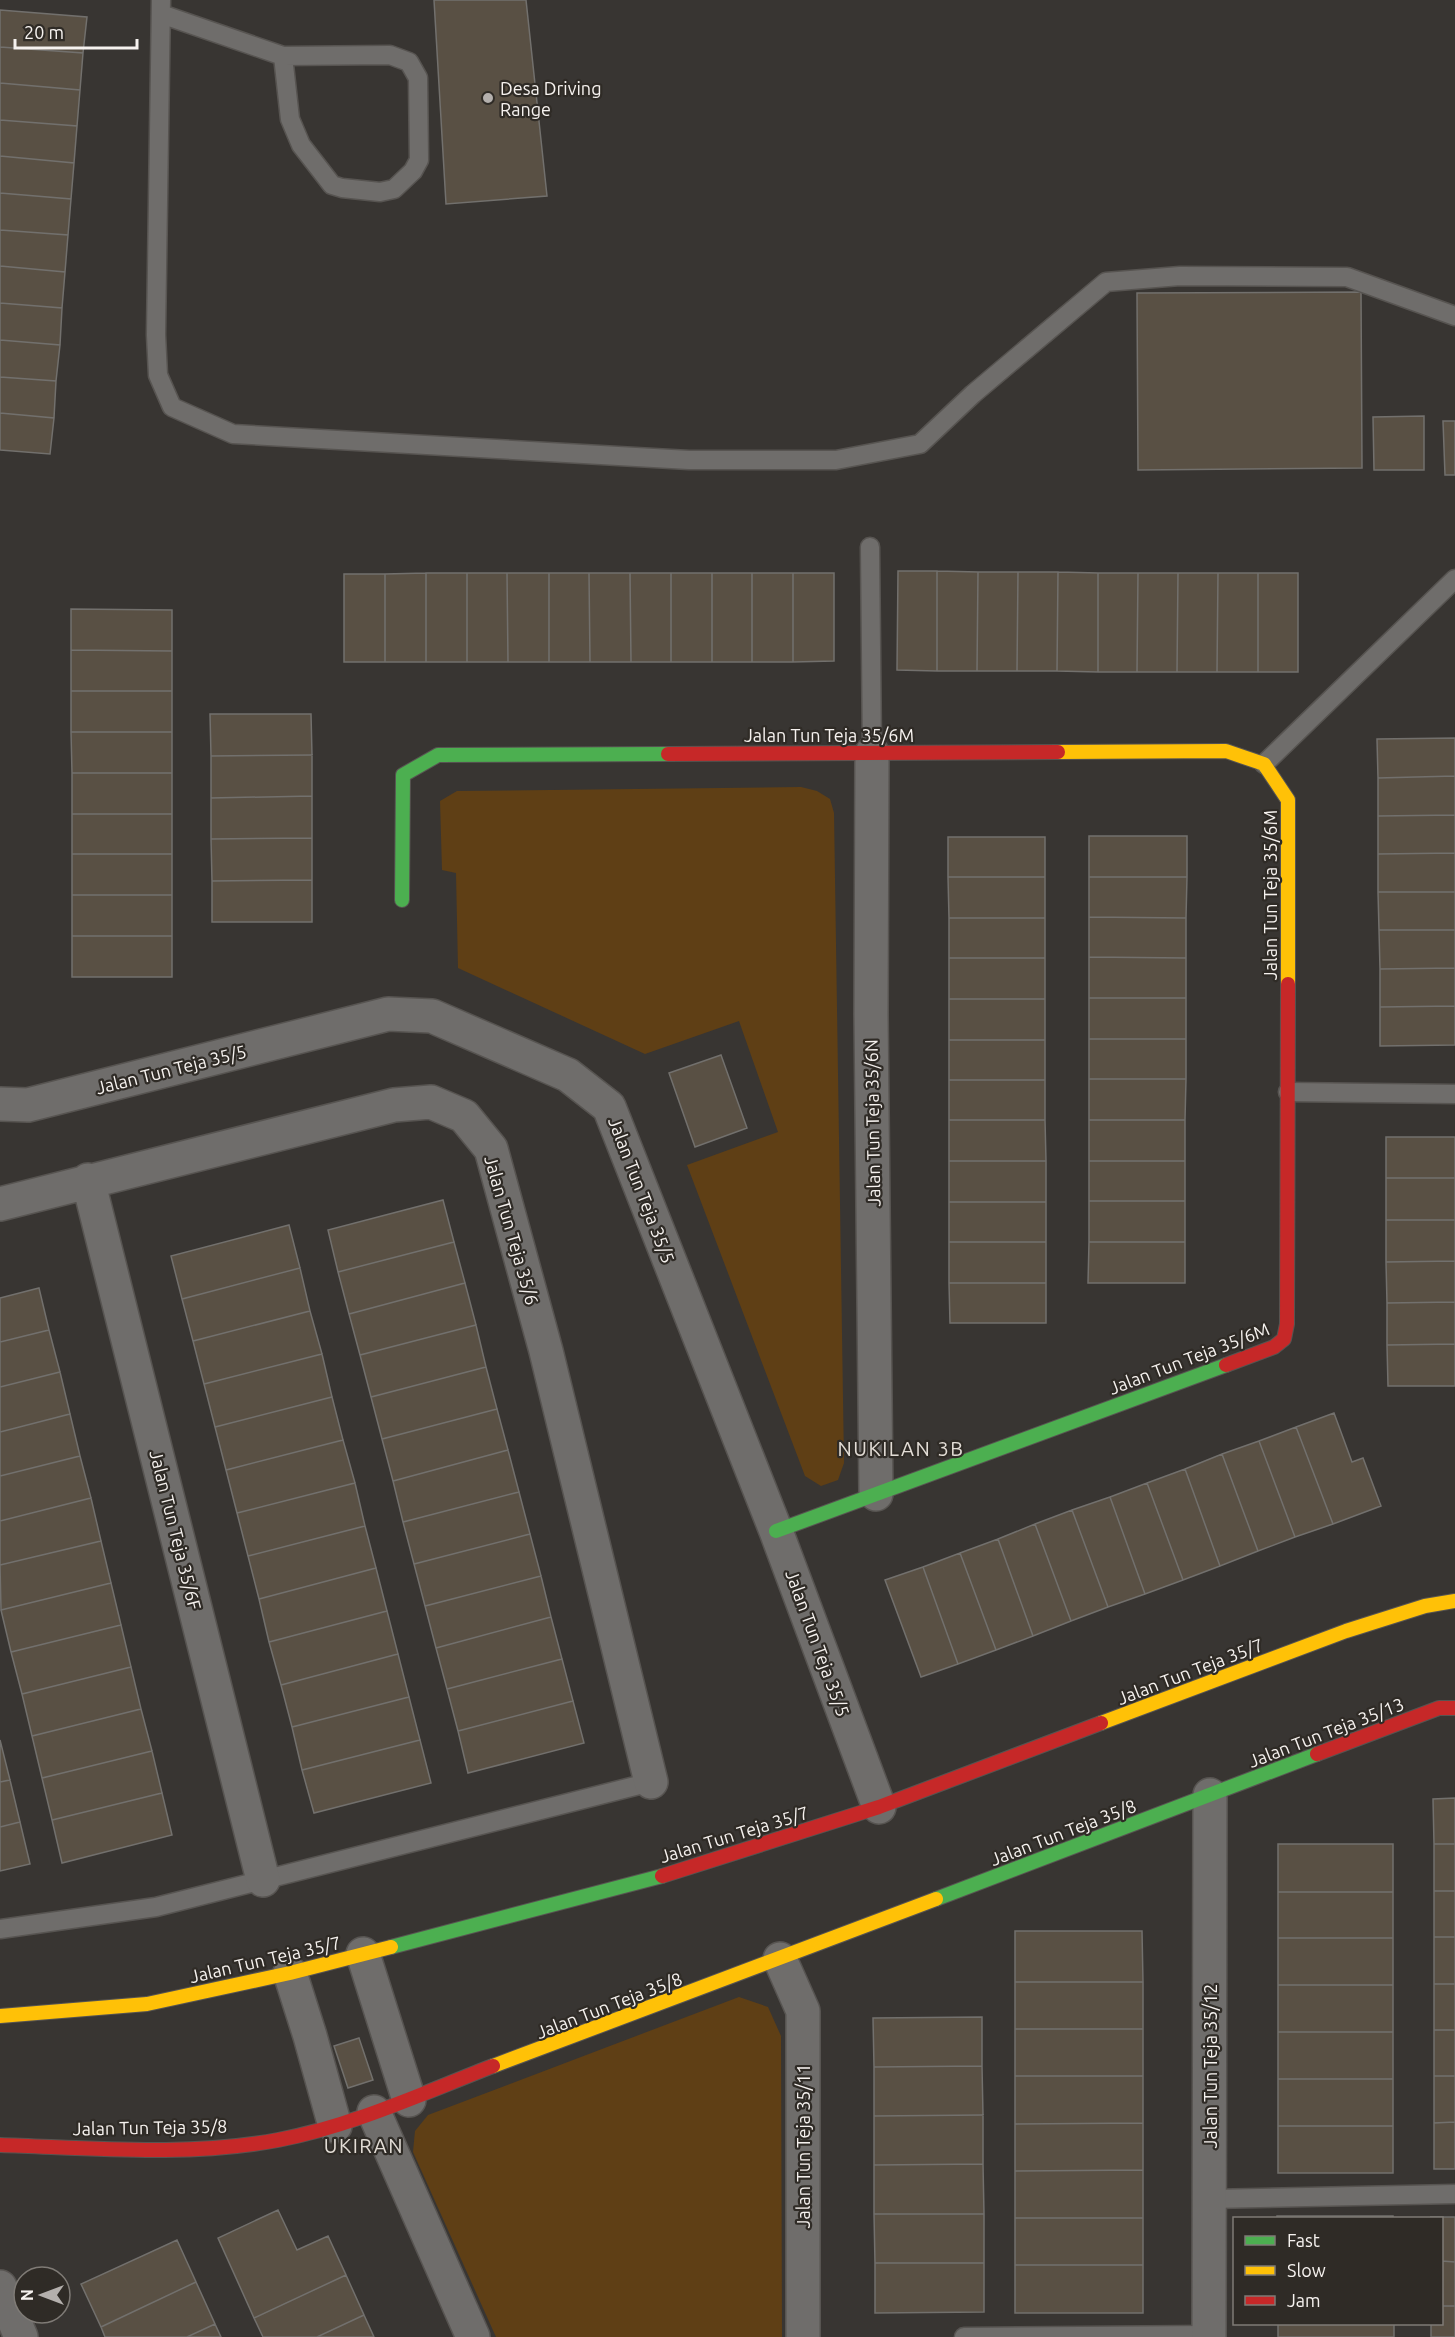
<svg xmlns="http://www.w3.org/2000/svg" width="1455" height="2337" font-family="Ubuntu,sans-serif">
<rect width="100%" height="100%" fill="#383532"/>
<path fill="#5f3f15" d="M801 787 817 791 830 799 834 813 844 1463 838 1480 821 1486 805 1476 687 1165 778 1132 739 1021 645 1054 458 968 456 873 442 870 440 801 457 791Z
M739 1997 768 2007 781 2036 782 2337H496L413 2152 415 2131 428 2115Z"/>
<path fill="#595044" stroke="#72706d" stroke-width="1.5" d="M434 0H526L547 196 446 204Z
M0 10 87 17 83 53 0 47Z
M0 47 83 53 80 90 0 83Z
M0 83 80 90 77 126 0 120Z
M0 120 77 126 74 163 0 156Z
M0 156 74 163 71 199 0 193Z
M0 193 71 199 68 235 0 230Z
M0 230 68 235 65 272 0 266Z
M0 266 65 272 62 308 0 303Z
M1361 292 1362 468 1138 470 1137 293Z
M0 303 62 308 60 345 0 340Z
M0 340 60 345 56 381 0 377Z
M0 377 56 381 54 418 0 413Z
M0 413 54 418 50 454 0 450Z
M1424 416V470H1374L1373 417Z
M1443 421H1455V475H1445Z
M898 571H937V671L897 670Z
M937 571 978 572 977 671H937Z
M978 572H1018L1017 671H977Z
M1018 572H1058L1057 671H1017Z
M1058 572 1098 573V672L1057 671Z
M426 573H467V662H426Z
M426 573V662H385V574Z
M467 573H507L508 662H467Z
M507 573H549V662H508Z
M549 573H589L590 662H549Z
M589 573H630L631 662H590Z
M630 573H671V662H631Z
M671 573H712V662H671Z
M712 573H752V662H712Z
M752 573H793V662H752Z
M793 573H834V661L793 662Z
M1098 573H1138L1137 672H1098Z
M1138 573H1178L1177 672H1137Z
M1178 573H1218L1217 672H1177Z
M1218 573H1258V672H1217Z
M1258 573H1298V672H1258Z
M344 574H385V662H344Z
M71 609 172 610V651L71 650Z
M71 650 172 651V691H71Z
M71 691H172V732H71Z
M210 714H311L312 755 211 756Z
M71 732H172V773H72Z
M1455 738V776L1378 778 1377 739Z
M312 755V796L211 798V756Z
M72 773H172V814H72Z
M1455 776V815L1378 816V778Z
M312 796V838L211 839V798Z
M72 814H172V854H72Z
M1455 815V853L1378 854V816Z
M1089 836H1187V877H1089Z
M948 837H1045V877H948Z
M312 838V880L212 881 211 839Z
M1455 853V892H1378V854Z
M72 854H172V895H72Z
M948 877H1045V918H949Z
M1089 877H1187L1186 918 1089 917Z
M312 880V922H212V881Z
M1378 892H1455V930H1379Z
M72 895H172V936H72Z
M1089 917 1186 918V958L1089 957Z
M949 918H1045V958H949Z
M1379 930H1455V968L1380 969Z
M72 936H172V977H72Z
M1089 957 1186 958V998H1089Z
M949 958H1045V999H949Z
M1455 968V1006L1380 1007V969Z
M1089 998H1186V1039H1089Z
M949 999H1045V1040H949Z
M1455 1006V1045L1380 1046V1007Z
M1089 1039H1186V1079H1089Z
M949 1040H1045V1080H949Z
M721 1055 747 1128 695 1147 669 1073Z
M1089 1079H1186L1185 1120H1089Z
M949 1080H1045V1120H949Z
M949 1120H1045L1046 1161H949Z
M1089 1120H1185V1161H1089Z
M1386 1137H1455V1178H1386Z
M949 1161H1046V1202H949Z
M1089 1161H1185V1201H1089Z
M1386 1178H1455V1220H1386Z
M443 1200 454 1242 338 1272 328 1230Z
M1089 1201H1185V1242H1089Z
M949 1202H1046V1242H949Z
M1386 1220H1455V1261L1386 1262Z
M289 1225 300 1268 182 1299 171 1256Z
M454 1242 465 1283 349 1314 338 1272Z
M949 1242H1046V1283H949Z
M1089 1242H1185V1283H1088Z
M1455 1261V1302L1387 1303 1386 1262Z
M300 1268 310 1311 193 1341 182 1299Z
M465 1283 476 1325 360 1355 349 1314Z
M949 1283H1046V1323H950Z
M39 1288 49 1330 0 1342V1298Z
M1455 1302V1344L1387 1345V1303Z
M310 1311 322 1354 204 1384 193 1341Z
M476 1325 486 1367 371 1397 360 1355Z
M49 1330 60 1372 0 1387V1342Z
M1455 1344V1386H1388L1387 1345Z
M322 1354 332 1397 215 1427 204 1384Z
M486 1367 497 1409 382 1439 371 1397Z
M60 1372 70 1414 0 1432V1387Z
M332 1397 343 1440 226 1470 215 1427Z
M497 1409 508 1450 393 1481 382 1439Z
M1334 1413 1352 1462 1363 1458 1381 1506 1333 1524 1296 1427Z
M70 1414 80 1456 0 1476V1432Z
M1296 1427 1333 1524 1295 1537 1259 1441Z
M343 1440 355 1483 237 1513 226 1470Z
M1259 1441 1295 1537 1258 1551 1222 1454Z
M508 1450 519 1492 403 1522 393 1481Z
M1222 1454 1258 1551 1220 1566 1185 1469Z
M80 1456 91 1498 0 1521V1476Z
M1185 1469 1220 1566 1183 1580 1147 1483Z
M355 1483 365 1526 248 1556 237 1513Z
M1147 1483 1183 1580 1145 1594 1110 1497Z
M519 1492 530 1534 414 1564 403 1522Z
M1110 1497 1145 1594 1108 1607 1072 1510Z
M91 1498 101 1541 0 1565V1521Z
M1072 1510 1108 1607 1071 1621 1035 1524Z
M1035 1524 1071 1621 1033 1636 998 1539Z
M365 1526 376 1568 259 1599 248 1556Z
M530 1534 541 1576 425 1606 414 1564Z
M998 1539 1033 1636 996 1650 960 1553Z
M101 1541 111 1583 1 1610 0 1565Z
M960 1553 996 1650 958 1664 923 1567Z
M923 1567 958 1664 921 1677 885 1580Z
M376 1568 387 1611 269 1642 259 1599Z
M541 1576 551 1617 436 1648 425 1606Z
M111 1583 121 1625 11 1652 1 1610Z
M387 1611 398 1654 281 1685 269 1642Z
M551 1617 562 1659 447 1689 436 1648Z
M121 1625 131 1667 22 1694 11 1652Z
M398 1654 409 1697 292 1727 281 1685Z
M562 1659 573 1701 458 1731 447 1689Z
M131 1667 141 1709 32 1736 22 1694Z
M409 1697 420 1740 302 1770 292 1727Z
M573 1701 584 1743 468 1773 458 1731Z
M141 1709 152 1751 42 1778 32 1736Z
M0 1740 10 1780 0 1782Z
M420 1740 431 1783 314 1813 302 1770Z
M152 1751 162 1793 52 1820 42 1778Z
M10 1780 20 1822 0 1827V1782Z
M162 1793 172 1835 62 1863 52 1820Z
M1455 1798V1844H1434L1433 1799Z
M20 1822 30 1864 0 1871V1827Z
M1278 1844H1393V1892H1278Z
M1434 1844H1455V1891H1434Z
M1434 1891H1455V1937H1434Z
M1278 1892H1393V1938H1278Z
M1015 1931H1142L1143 1982H1015Z
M1434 1937H1455V1984H1434Z
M1278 1938H1393V1985H1278Z
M1015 1982H1143V2029H1015Z
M1434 1984H1455V2030H1434Z
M1278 1985H1393V2032H1278Z
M982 2017V2066L874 2067 873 2018Z
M1015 2029H1143V2076H1015Z
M1434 2030H1455V2076H1434Z
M1278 2032H1393V2079H1278Z
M359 2038 373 2080 348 2088 334 2046Z
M982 2066 983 2115 874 2116V2067Z
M1015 2076H1143V2123L1015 2124Z
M1434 2076H1455V2122L1434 2123Z
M1278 2079H1393V2126H1278Z
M983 2115V2164L874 2165V2116Z
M1455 2122V2169H1434V2123Z
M1143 2123V2170L1015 2171V2124Z
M1278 2126H1393V2173H1278Z
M983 2164 984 2214H874V2165Z
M1143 2170V2218H1015V2171Z
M278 2210 297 2250 328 2236 346 2275 254 2318 218 2238Z
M874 2214H984V2263H875Z
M1277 2216H1393V2218H1277Z
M1430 2217H1455V2262L1442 2261V2218Z
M1015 2218H1143V2265H1015Z
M177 2240 196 2282 101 2327 81 2284Z
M1442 2261 1455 2262V2306H1442Z
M875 2263H984V2312L875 2313Z
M1015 2265H1143V2313H1015Z
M346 2275 364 2315 317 2337H263L254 2318Z
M196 2282 215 2324 187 2337H105L101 2327Z
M1442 2306H1455V2337H1431V2324H1442Z
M364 2315 374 2337H317Z
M215 2324 221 2337H187Z
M1278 2324H1394V2337H1278Z"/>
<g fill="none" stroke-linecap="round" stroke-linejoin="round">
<g stroke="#575451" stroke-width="21">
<path id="lane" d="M161 0 156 335 158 375 172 407 233 434 689 460H836L920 444 973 394 1106 282 1180 276 1347 277 1455 316
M161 14 283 56 390 55 409 62 418 78 419 160 413 171 394 189 380 192 342 188 332 185 301 145 290 119 283 56
M870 547 872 753
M1264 764 1455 579
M1288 1092 1455 1094
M0 1929 156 1907 651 1782
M1209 2199 1455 2194
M964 2337 1209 2335"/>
</g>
<g stroke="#575451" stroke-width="36">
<path id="street" d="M872 753 871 1014 876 1494
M0 1104 28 1105 388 1014 432 1016 568 1075 609 1107 776 1531 879 1807
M88 1180 263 1880
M0 1204 394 1105 431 1102 464 1116 491 1149 546 1351 651 1782
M363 1954 409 2100
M780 1959 803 2011V2337
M290 1973 310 2036 335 2126
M374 2112 473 2337
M0 2287 21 2337
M1209 2337 1210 1795"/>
</g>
<g stroke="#575451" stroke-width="16">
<path id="fast" d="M402 900 403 775 438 755 668 754
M776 1531 1226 1365
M936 1899 1317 1754
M391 1947 662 1876"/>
</g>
<g stroke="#575451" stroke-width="16">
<path id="slow" d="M1058 752 1226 751 1264 764 1288 800V984
M1101 1723 1346 1631 1425 1606 1455 1601
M0 2016 147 2004 290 1973 391 1947
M493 2066 936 1899"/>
</g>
<g stroke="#575451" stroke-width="16">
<path id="jam" d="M668 754 1058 752
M1226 1365 1274 1347 1284 1339 1287 1324 1288 984
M1317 1754 1439 1708H1455
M662 1876 879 1807 1101 1723
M0 2145C92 2148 187 2157 278 2140 352 2126 423 2093 493 2066"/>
</g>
<use href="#lane" stroke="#6f6d6b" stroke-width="18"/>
<use href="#street" stroke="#6f6d6b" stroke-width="33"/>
<use href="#fast" stroke="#4caf50" stroke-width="14"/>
<use href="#slow" stroke="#ffc107" stroke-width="14"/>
<use href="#jam" stroke="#c62828" stroke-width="14"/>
</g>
<circle fill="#b4b0ad" stroke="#2f2b26" stroke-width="2" cx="488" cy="98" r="6"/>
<g text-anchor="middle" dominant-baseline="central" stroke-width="4.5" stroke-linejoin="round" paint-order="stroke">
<g font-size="18" fill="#f6f2ef" stroke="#2f2b26" text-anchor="start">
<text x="500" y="88">Desa Driving<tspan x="500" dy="21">Range</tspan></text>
</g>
<g font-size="18" fill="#f6f2ef" stroke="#2f2b26">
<text x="829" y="735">Jalan Tun Teja 35/6M</text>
<text transform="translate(1270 895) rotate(-90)">Jalan Tun Teja 35/6M</text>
<text transform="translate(171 1069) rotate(-14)">Jalan Tun Teja 35/5</text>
<text transform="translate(872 1123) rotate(-91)">Jalan Tun Teja 35/6N</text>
<text transform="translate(642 1190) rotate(69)">Jalan Tun Teja 35/5</text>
<text transform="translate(512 1230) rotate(74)">Jalan Tun Teja 35/6</text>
<text transform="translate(1189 1358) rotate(-21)">Jalan Tun Teja 35/6M</text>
<text transform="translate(176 1530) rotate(76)">Jalan Tun Teja 35/6F</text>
<text transform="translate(818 1643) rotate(70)">Jalan Tun Teja 35/5</text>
<text transform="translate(1190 1671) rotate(-21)">Jalan Tun Teja 35/7</text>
<text transform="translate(1326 1732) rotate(-21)">Jalan Tun Teja 35/13</text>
<text transform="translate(1063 1832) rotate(-21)">Jalan Tun Teja 35/8</text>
<text transform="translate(734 1834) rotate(-17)">Jalan Tun Teja 35/7</text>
<text transform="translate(265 1959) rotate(-13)">Jalan Tun Teja 35/7</text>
<text transform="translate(609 2005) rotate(-21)">Jalan Tun Teja 35/8</text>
<text transform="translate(1210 2066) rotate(-90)">Jalan Tun Teja 35/12</text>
<text transform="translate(150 2127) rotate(-1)">Jalan Tun Teja 35/8</text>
<text transform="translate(803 2146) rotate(-90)">Jalan Tun Teja 35/11</text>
</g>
<g font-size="20" letter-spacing="1.5" fill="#e3ddd6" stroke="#2f2b26">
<text x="901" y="1448">NUKILAN 3B</text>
<text x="364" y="2145">UKIRAN</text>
</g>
</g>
<rect x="1233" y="2217" width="210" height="108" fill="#2f2b26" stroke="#7f7b76" stroke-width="1.5"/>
<rect x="1245" y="2236" width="30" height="9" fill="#4caf50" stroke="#7f7b76" stroke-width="1.5"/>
<text x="1287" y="2247" font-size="18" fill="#f6f2ef">Fast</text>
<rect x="1245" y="2266" width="30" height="9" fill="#ffc107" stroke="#7f7b76" stroke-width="1.5"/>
<text x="1287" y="2277" font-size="18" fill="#f6f2ef">Slow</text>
<rect x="1245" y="2296" width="30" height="9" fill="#c62828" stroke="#7f7b76" stroke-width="1.5"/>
<text x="1287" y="2307" font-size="18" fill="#f6f2ef">Jam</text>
<g transform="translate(42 2295) rotate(270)"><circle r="28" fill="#2f2b26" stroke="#7f7b76" stroke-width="1.5"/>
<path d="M0-4.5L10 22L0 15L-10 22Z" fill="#b4b0ad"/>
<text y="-9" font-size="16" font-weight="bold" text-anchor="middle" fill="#f6f2ef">N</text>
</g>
<path d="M15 39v9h122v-9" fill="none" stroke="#f6f2ef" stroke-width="3"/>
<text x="24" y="39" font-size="18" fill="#f6f2ef" stroke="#2f2b26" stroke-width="4.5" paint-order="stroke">20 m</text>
</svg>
